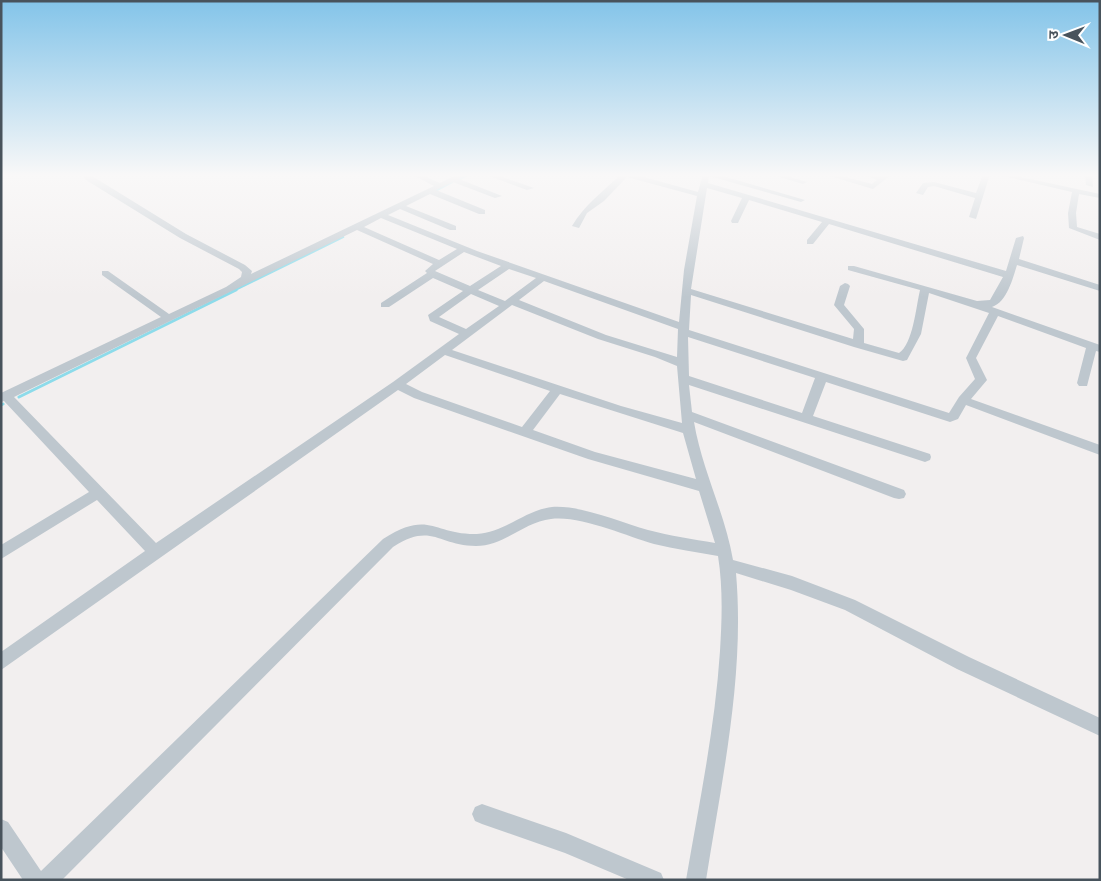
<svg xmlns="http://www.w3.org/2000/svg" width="1101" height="881" font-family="Montserrat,'Noto Sans Devanagari',sans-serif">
<rect width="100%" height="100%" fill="#f2efef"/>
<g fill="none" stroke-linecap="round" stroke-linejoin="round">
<path stroke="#8ddbea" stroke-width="2.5" d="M457 180 470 174
M435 191 452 182
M233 291 343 237"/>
<path stroke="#8ddbea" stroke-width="3" d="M19 397 236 290
M1 405 3 404"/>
<path fill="#bec7ce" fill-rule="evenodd" d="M84 174H92V176L186 234 245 265 252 271 251 274 434 186 411 174H419L440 183 458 174H466L459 179 502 196 495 198 453 182 436 190 485 210V214H479L430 194 406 206 456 226V230H450L400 209 388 215 477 251 679 322 684 270 697 196 627 177 604 201 587 213 579 228 572 226C584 205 604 191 621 174H633L698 192 703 174H716L805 200 801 202 709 176 708 183 1006 271 1016 238 1023 236 1024 238 1019 259 1100 285V291L1017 265C1013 278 1007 302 992 307L1100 345V352L1096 351 1087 386H1079L1077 383 1086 348 998 316 976 358 987 380 971 399 1100 445V455L966 405 958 419 950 422 826 382 813 416 930 454 931 457 930 460 925 462 689 385 692 412 904 490 906 494 904 498 899 499 894 498 694 422C702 470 725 513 733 560L792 576 855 600 969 657 1100 718V736L957 669 845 610 791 590 736 573C745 675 722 779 706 880H686C699 804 715 728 720 651 722 619 723 587 718 556 697 552 675 549 654 544 626 536 580 515 551 519 524 522 504 546 476 546 438 546 432 522 393 547L62 880H23L1 847V819L8 822 41 871 383 539C430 509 433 535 477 534 504 533 525 510 552 507 581 505 620 522 648 530 670 536 693 539 715 543L699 491 588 459 414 398 398 390 1 670V652L145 551 97 500 1 559V545L89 492 4 401 1 402V393L161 317 102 275V271H108L169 314 226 287 241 277 242 272 239 269 180 238 86 180 83 176ZM707 188 742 198 731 221 732 223H738L749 200 822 222 807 240V244H813L829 224 1003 277 990 300 977 301 854 266H848V270L920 290C916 307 913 344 899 353L864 343V329L844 305 850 286 848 284 845 283 840 286 834 305 854 329 853 339 691 289ZM381 218 457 249 439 260 364 227ZM357 230 433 264 425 271 427 273 381 303V307H389L433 278 463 291 428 315 430 321 459 334 393 382 156 543 14 397ZM464 252 501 266 470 286 435 271ZM509 269 536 278 505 301 478 290ZM544 281 678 329 677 357 606 335 519 300ZM929 293 989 313 966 358 975 379 959 397 949 413 689 330 691 295 854 347 903 361 907 360 921 334ZM471 294 499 306 466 329 439 317ZM512 305 598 339 655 357 677 366 682 423 621 406 452 350ZM688 337 815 378 802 413 689 376ZM445 355 550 391 522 427 422 392 406 384ZM560 394 683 433 696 479 595 452 533 430Z
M484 174H494L534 188 527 190Z
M769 174H780L807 182 803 184Z
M823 174H834L872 184 877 180 863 174 881 176 884 174H892L873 189Z
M983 174H990L976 219 969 217 975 198 934 186 928 187 923 195 916 193 923 183 934 182 976 193Z
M995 174H1007L1100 194V198L1079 194 1076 213 1077 227 1100 234V240L1069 228 1068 213 1072 192Z
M1085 174H1092L1093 187 1086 185Z
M482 804 566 833 661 873 664 880H629L565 853 482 824 475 821 472 814 475 807Z"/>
</g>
<linearGradient id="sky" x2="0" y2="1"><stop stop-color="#83c4e9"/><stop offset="0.59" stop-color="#f9f8f8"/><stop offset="1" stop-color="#f9f8f8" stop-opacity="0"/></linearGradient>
<rect width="1101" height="297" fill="url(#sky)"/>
<rect width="1101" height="881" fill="none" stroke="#48535c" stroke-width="5"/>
<g transform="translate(1066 35) rotate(271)" stroke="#ffffff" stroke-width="4" paint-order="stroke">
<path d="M0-4L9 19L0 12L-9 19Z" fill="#48535c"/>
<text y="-8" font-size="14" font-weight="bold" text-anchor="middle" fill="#48535c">उ</text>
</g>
</svg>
